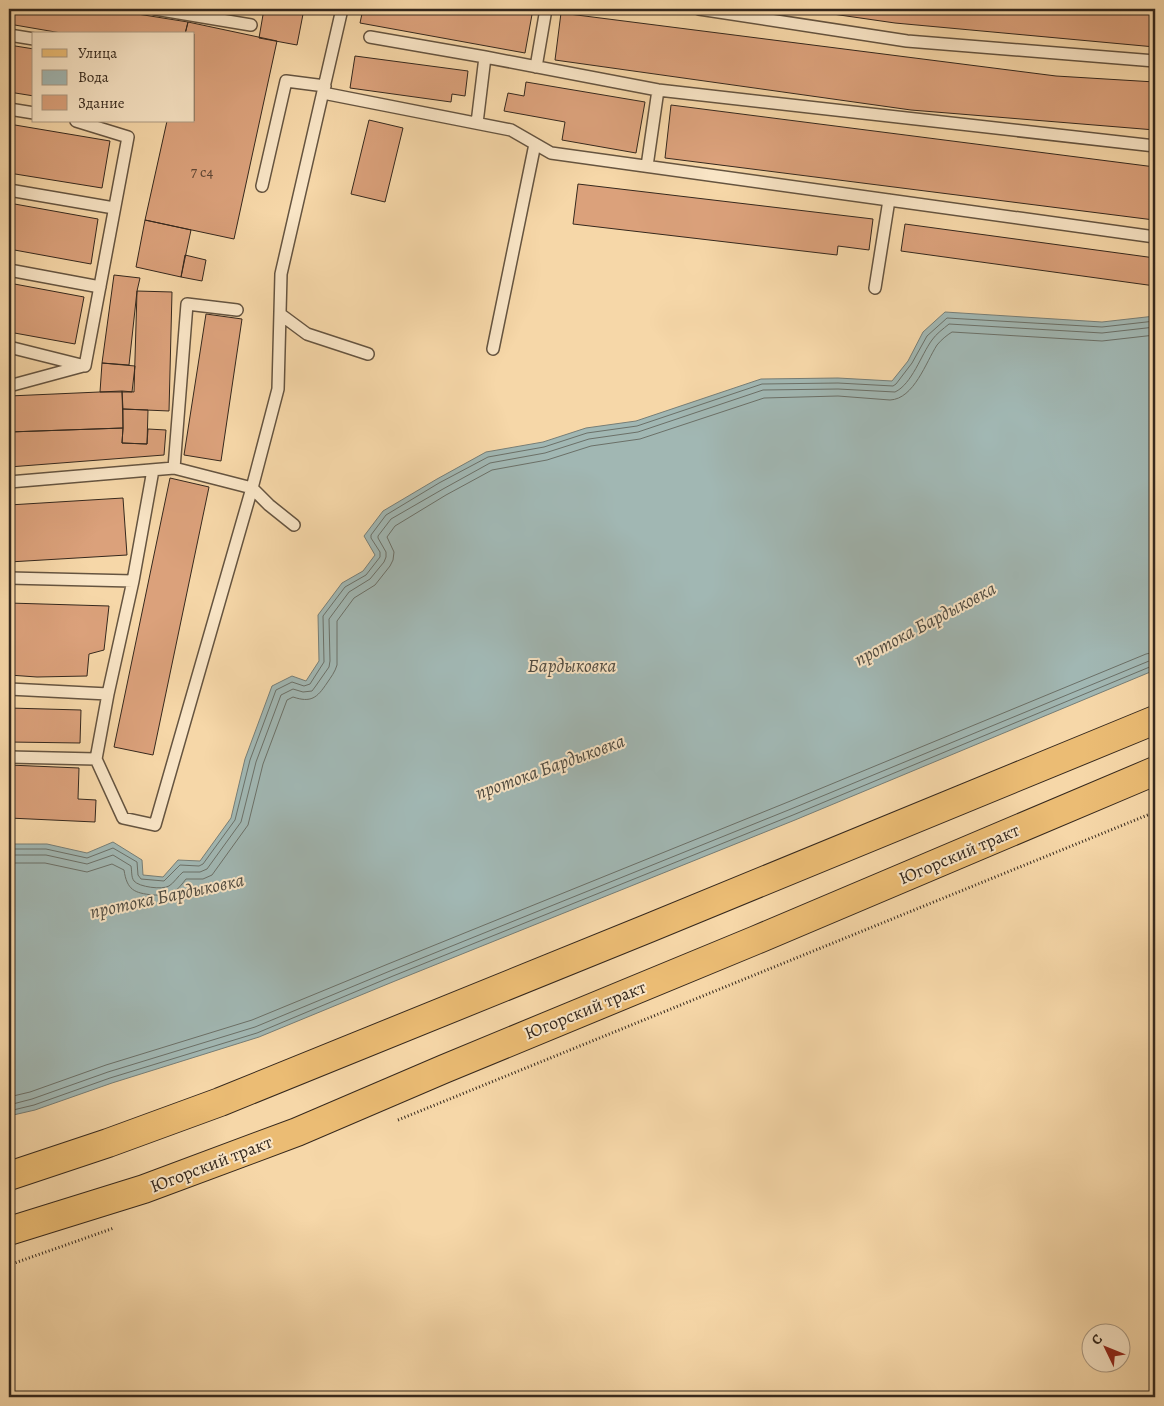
<svg xmlns="http://www.w3.org/2000/svg" width="1164" height="1406" font-family="Alegreya,serif">
<rect width="100%" height="100%" fill="#f6d7a8"/>
<filter id="stains"><feTurbulence type="fractalNoise" baseFrequency=".004" numOctaves="4"/><feColorMatrix values="0 0 0 0 .2 0 0 0 0 .09 0 0 0 0 .02 0 0 0 .5 -.17"/></filter>
<radialGradient id="worn" r=".72"><stop offset=".6" stop-color="#630" stop-opacity="0"/><stop offset="1" stop-color="#630" stop-opacity=".3"/></radialGradient>
<path fill="#a1b7b3" stroke="#767e77" d="M945 312 1102 322 1155 316V670L795 820 395 981 259 1037 112 1083 35 1110 9 1116V844H47L87 853 113 842 142 860 143 875 163 877 178 860 200 861 231 818 245 759 272 686 292 676 306 681 319 661 318 615 342 583 363 571 375 555 364 536 383 511 437 479 486 452 543 442 586 428 636 421 761 379 838 378 892 381 908 361 923 332Z"/>
<g fill="none" stroke-linecap="round" stroke-linejoin="round">
<path stroke="#6b7068" stroke-width="1" d="M9 849H46L87 858 113 848 137 862 138 875 141 879 164 881 180 865 199 866 203 864 235 820 250 760 276 690 292 682 304 686 310 684 324 662 323 616 345 587 366 575 380 557V552L371 538V535L386 515 439 483 488 457 544 447 587 433 637 426 762 384 838 383 893 386 896 384 912 363 927 336 947 318 1102 327 1155 321
M9 855H46L87 864 113 855 131 866C132 871 131 877 134 881 139 887 162 890 169 886 174 883 178 876 183 872H200L207 869 241 822 256 762 281 695 293 689 303 692 312 691 315 687 329 667 330 661 329 619 349 592 370 579 384 562 386 557V552L378 538V536L391 519 443 489 490 463 545 453 589 439 638 432 763 390 838 389 895 392C912 384 921 355 932 340 936 334 943 329 949 324L1102 333 1155 327
M9 863H45L87 872 112 864 124 870C127 890 134 893 153 895 159 895 166 896 172 893 178 890 182 884 186 879H203L212 875 248 825 263 764 287 700 293 697C311 703 317 698 327 683 331 677 335 672 337 665V621L354 598 375 585 390 566 393 560 394 552 387 537 395 526 446 495 492 470 547 460 591 446 640 439 764 398 838 396 890 400C914 399 926 362 937 345 941 340 947 335 952 332L1102 341 1155 335
M9 1097 30 1092 106 1065 252 1020 388 964 788 802 1146 654 1155 652
M9 1105 32 1099 108 1072 255 1027 390 971 791 809 1149 661 1155 660
M9 1111 34 1105 110 1078 257 1033 393 976 793 815 1152 666H1155"/>
</g>
<path fill="#dba17b" stroke="#35281d" d="M9 9H106L188 22 185 34H67L9 24Z
M260 9H304L297 45 259 38 264 9Z
M363 9H533L525 53 360 23Z
M798 9H1109L1155 14V47L895 23Z
M1109 9H1155V14Z
M561 13 1056 76 1155 82V130L911 110 555 60Z
M188 22 277 41 234 239 145 220 167 121H194V34H185Z
M9 45 34 49V96L9 92Z
M355 56 468 71 465 96 452 94 451 102 350 88Z
M526 82 645 102 636 153 562 140 565 122 504 111 508 93 524 96Z
M671 105 1155 167 1154 220 665 158Z
M369 120 403 128 385 202 351 194Z
M9 124 110 141 102 188 9 173Z
M578 184 873 219 869 250 838 246 837 255 573 224Z
M9 203 98 219 91 264 9 249Z
M145 220 191 230 181 277 136 267Z
M905 224 1155 258V286L901 251Z
M185 255 206 260 202 281 181 277Z
M114 275 140 278 137 291 129 365 102 363Z
M9 283 84 297 75 344 9 332Z
M137 291 172 292 169 411 123 409 122 391 134 392Z
M206 314 242 319 221 461 184 455Z
M102 363 135 366 132 392H100Z
M122 391 123 428 9 432V396Z
M123 409 148 410 147 444 122 443 123 428Z
M123 428 122 443 147 444 148 429 166 430 164 455 9 467V432Z
M170 478 209 487 153 755 114 747Z
M123 498 127 555 9 562V505Z
M9 603 109 606 104 650 89 654 87 676 37 677 9 675Z
M9 708 81 710 80 743 9 742Z
M9 765 79 768 78 799 96 800 95 822 9 818Z"/>
<g fill="none" stroke-linecap="round" stroke-linejoin="round">
<g stroke="#655440" stroke-width="14">
<path id="lane" d="M155 9 251 25
M699 9 907 41 1155 61
M9 35 34 39
M370 37 485 57 658 90 1155 146
M536 67 546 9
M323 93 511 130 551 153 1155 237
M9 109 34 113
M477 123 485 57
M647 166 658 90
M262 186 286 81 325 86
M9 190 114 208
M9 270 100 287
M875 288 889 200
M280 314 307 334 368 354
M9 347 85 366 128 137 76 121
M493 349 535 144
M9 386 83 366
M174 468 187 304 237 310
M153 470 133 581 108 694 96 759 123 818 155 825 252 488 278 389 281 274 342 9
M9 482 174 468 252 488 269 505 294 525
M9 578 133 581
M9 689 108 694
M9 757 96 759"/>
</g>
<g stroke="#35281d" stroke-width="30">
<path id="primary" d="M9 1176 108 1143 220 1102 649 928 1155 720
M9 1231 144 1189 297 1132 444 1069 756 940 1155 771"/>
</g>
<path stroke="#35281d" stroke-width="3" stroke-dasharray="1 2.5" stroke-linecap="butt" d="M398 1120 1155 812
M9 1265 114 1228"/>
<use href="#lane" stroke="#f9e5c6" stroke-width="11"/>
<use href="#primary" stroke="#ebbc74" stroke-width="28"/>
</g>
<g text-anchor="middle" dominant-baseline="central" stroke-width="4" stroke-linejoin="round" paint-order="stroke">
<g font-size="15" fill="#5e4634">
<text x="202" y="172">7 с4</text>
</g>
<g font-size="18" fill="#35281d" stroke="#f9e5c6">
<text transform="translate(959 854) rotate(-23)">Югорский тракт</text>
<text transform="translate(585 1010) rotate(-22)">Югорский тракт</text>
<text transform="translate(211 1164) rotate(-21)">Югорский тракт</text>
</g>
<g font-size="19" font-style="italic" fill="#504c42" stroke="#f9e5c6">
<text transform="translate(925 624) rotate(-28)">протока Бардыковка</text>
<text x="572" y="666">Бардыковка</text>
<text transform="translate(550 767) rotate(-20)">протока Бардыковка</text>
<text transform="translate(167 896) rotate(-12)">протока Бардыковка</text>
</g>
</g>
<rect width="1164" height="1406" fill="none" stroke="#f6d7a8" stroke-width="30"/>
<rect x="10" y="10" width="1144" height="1386" fill="none" stroke="#35281d" stroke-width="2.5"/>
<rect x="15" y="15" width="1134" height="1376" fill="none" stroke="#35281d"/>
<rect x="32" y="32" width="162" height="90" fill="#f9e5c6" stroke="#ab9982"/>
<rect x="42" y="49" width="25" height="8" fill="#ebbc74" stroke="#ab9982"/>
<text x="78" y="58" font-size="15" fill="#35281d">Улица</text>
<rect x="42" y="70" width="25" height="15" fill="#a1b7b3" stroke="#ab9982"/>
<text x="78" y="82" font-size="15" fill="#35281d">Вода</text>
<rect x="42" y="95" width="25" height="15" fill="#dba17b" stroke="#ab9982"/>
<text x="78" y="108" font-size="15" fill="#35281d">Здание</text>
<g transform="translate(1106 1348) rotate(313)"><circle r="24" fill="#f9e5c6" stroke="#ab9982"/>
<path d="M0-4L9 19L0 12L-9 19Z" fill="#8f2418"/>
<text y="-8" font-size="14" font-weight="bold" text-anchor="middle" fill="#35281d">С</text>
</g>
<rect width="100%" height="100%" filter="url(#stains)"/>
<rect width="100%" height="100%" fill="url(#worn)"/>
</svg>
